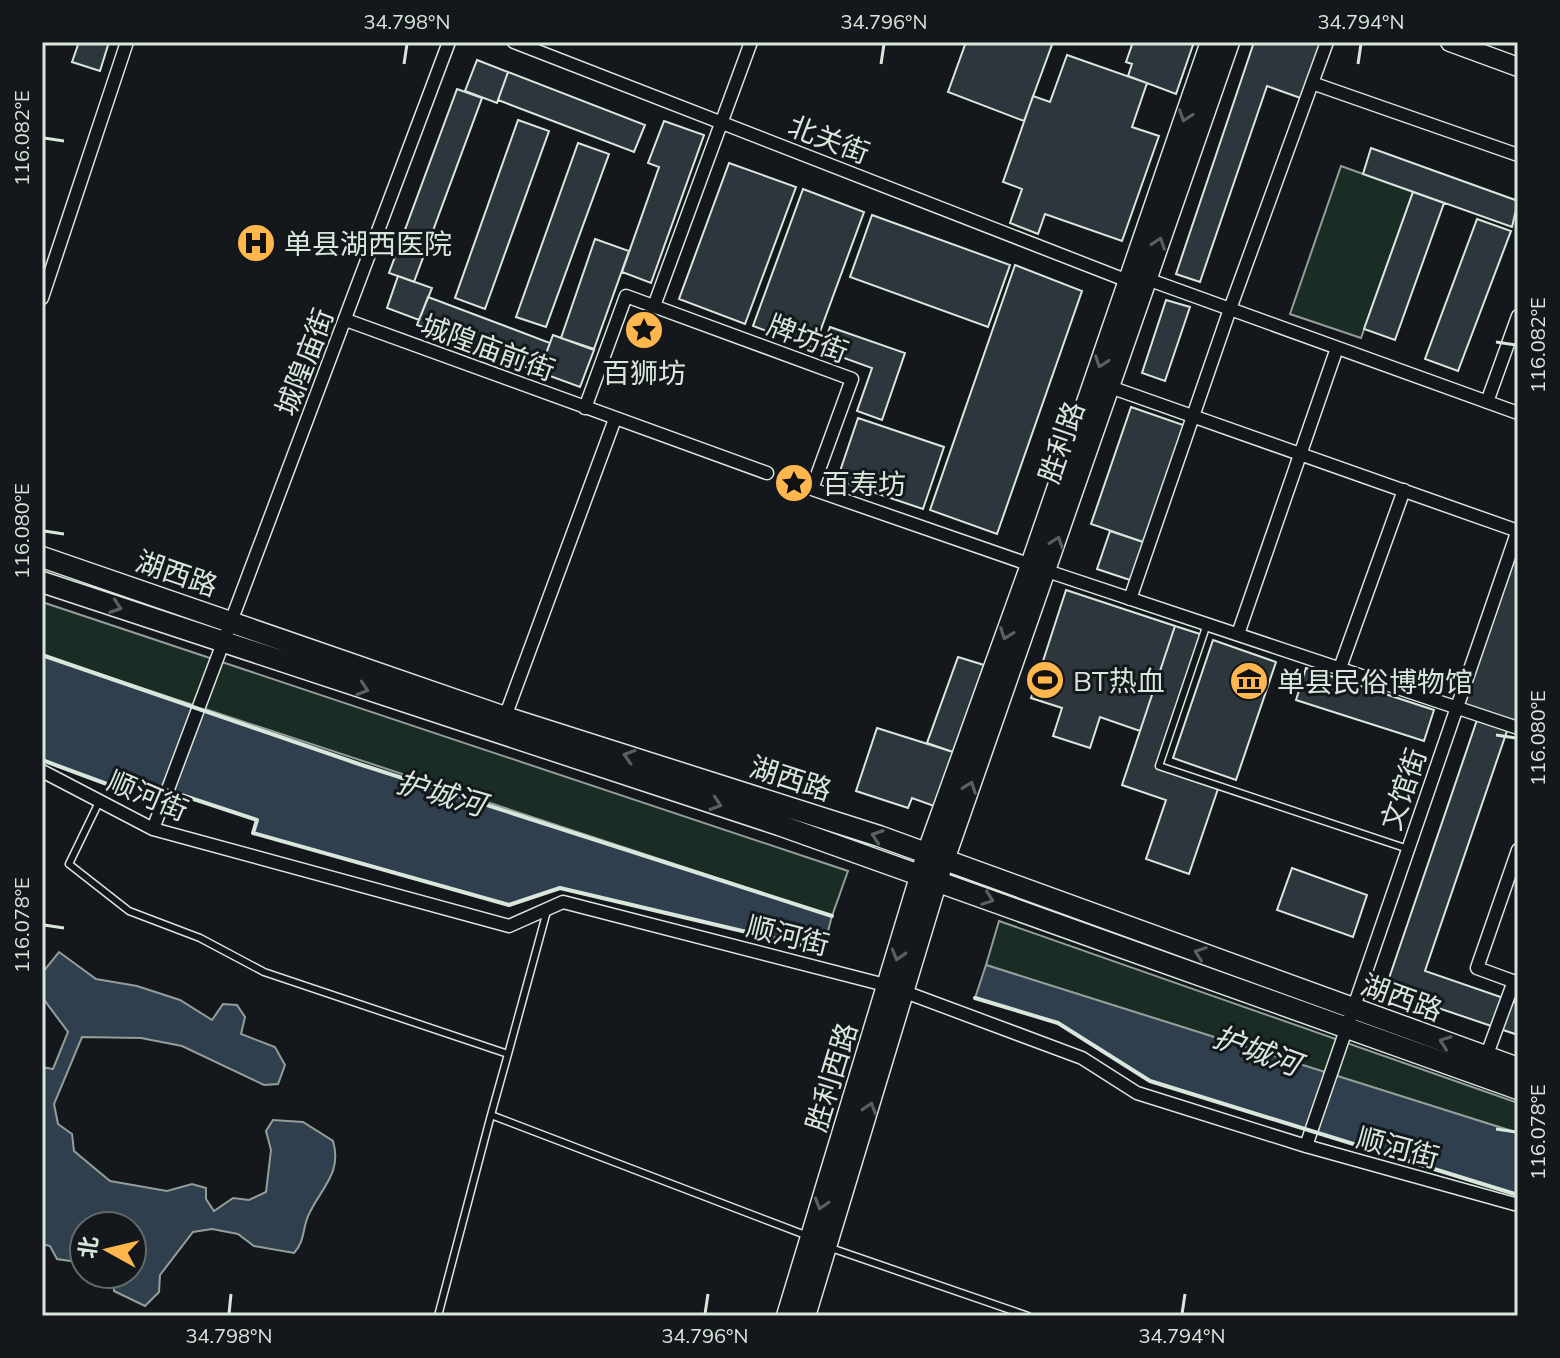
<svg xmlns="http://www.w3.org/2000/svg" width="1560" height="1358" font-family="Mulish,'Noto Sans SC',sans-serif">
<rect width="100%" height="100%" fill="#14181c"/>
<path fill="#1a2d24" stroke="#939e99" stroke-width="2" d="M1341 166 1413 192 1361 338 1290 314Z
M42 602 848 871 832 916 42 655Z
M999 921 1518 1103V1133L986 965Z"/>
<path fill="#2f3f4d" stroke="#939e99" stroke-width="2" d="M42 655 356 763 832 916 823 950 561 888 509 905 253 833 256 820 131 778 123 790 42 760Z
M59 952 96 979 137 986 180 1000 212 1020 223 1004 237 1005 245 1017 241 1034 275 1047 285 1065 278 1084 264 1085 182 1046 141 1038 82 1037 54 1104 58 1124 72 1134 74 1151 110 1181 167 1191 192 1184 206 1188V1199L214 1211 233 1198 249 1200 266 1192 271 1150 266 1131 273 1120 303 1122 333 1141C342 1172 323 1186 310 1212 302 1226 306 1240 294 1253L254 1246 238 1234 212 1229 193 1232 160 1275 159 1292 145 1306 114 1291V1280L103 1274H132V1226H84V1258L77 1262 57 1259 50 1246 42 1244V1067L53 1069 68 1032 42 997V973Z
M986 965 1518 1133V1195L1150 1081 1058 1023 975 998Z"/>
<path fill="#2c363c" stroke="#d8e6dc" stroke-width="2" d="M79 42H109L100 71 72 62Z
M966 42H1053L1024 121 948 92Z
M1133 42H1194L1176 94 1128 76 1132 64 1126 62Z
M1254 42H1327L1306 100 1267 86 1200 282 1176 274Z
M1067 55 1147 83 1132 127 1159 136 1122 241 1045 214 1038 234 1010 223 1022 189 1003 182 1033 96 1050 102Z
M477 60 508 72 497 103 465 91Z
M508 72 645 125 634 152 498 100Z
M457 89 482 98 414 282 389 273Z
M518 120 549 131 485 309 455 298Z
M664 121 704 135 651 283 622 272 659 167 648 163Z
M578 143 609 154 546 327 516 317Z
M1371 148 1518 201 1512 227 1363 174Z
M729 163 796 187 745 324 679 299Z
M803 189 864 212 814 348 753 326Z
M1413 192 1444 203 1395 340 1364 329Z
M872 215 1010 265 988 327 850 277Z
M1477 219 1511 231 1458 371 1425 359Z
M595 239 629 251 594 349 561 338Z
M1015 265 1082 291 997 534 930 510Z
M398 276 432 288 419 320 387 308Z
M428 297 550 343 539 372 417 325Z
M1166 300 1190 307 1165 381 1142 373Z
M830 327 905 353 882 420 857 411 872 368 822 350Z
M553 335 594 350 580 387 539 372Z
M1131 407 1189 427 1149 544 1091 524Z
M858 418 944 447 923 509 837 480Z
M1110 531 1149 544 1136 582 1097 569Z
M1518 531V728L1457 707Z
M1066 590 1175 626 1140 731 1100 717 1090 748 1053 736 1062 708 1031 698Z
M1175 626 1203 635 1159 766 1219 786 1189 874 1146 859 1166 800 1122 785Z
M1213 640 1276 662 1236 780 1173 758Z
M958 657 984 665 953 752 927 743Z
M1306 668 1434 710 1424 741 1296 700Z
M1479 714 1509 725 1425 971 1518 1003V1035L1385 990Z
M877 728 953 752 934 806 912 798 908 808 856 791Z
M1292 868 1367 895 1353 937 1277 910Z"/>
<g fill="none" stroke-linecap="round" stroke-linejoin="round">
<g stroke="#d8e6dc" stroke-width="9">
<path id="lane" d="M1207 624 1159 766 1408 849
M99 802 69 864 129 911 200 938 264 972 508 1054 491 1115 808 1236
M508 1054 547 911
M831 1248 1028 1316
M438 1316 491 1115"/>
</g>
<g stroke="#d8e6dc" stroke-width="15">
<path id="street" d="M514 42 1128 281
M1312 83 1518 155
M1147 279 1518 413
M42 298 127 42
M654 306 751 42
M346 320 767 473
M1110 387 1518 531
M1487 402 1518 316
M585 408 626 296 852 379 812 489 1031 565
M1047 571 1518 728
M1130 599 1230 309 1327 42
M1238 634 1337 348
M1340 668 1404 490
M505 717 615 419
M42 771 153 829 509 926 563 902 889 986 1082 1058 1137 1093 1306 1146 1518 1205
M153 829 449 42
M1518 850 1477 968 1518 983
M1486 1057 1514 981
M1306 1146 1518 530"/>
</g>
<g stroke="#d8e6dc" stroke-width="21">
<path id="secondary" d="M1450 42 1518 67"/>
</g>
<g stroke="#d8e6dc" stroke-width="23">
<path id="primary" d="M42 557 505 717 879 836 1518 1068
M42 582 779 825 1518 1089
M787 1316 927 854 1031 565 1211 42
M805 1316 937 880 1229 42"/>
</g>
<use href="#lane" stroke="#14181c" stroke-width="6"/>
<use href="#street" stroke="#14181c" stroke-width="12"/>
<use href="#secondary" stroke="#14181c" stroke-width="18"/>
<use href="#primary" stroke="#14181c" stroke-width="20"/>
<path stroke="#d8e6dc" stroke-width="4" d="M42 655 356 763 832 916
M42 760 123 790 130 778 257 820 253 833 509 905 560 888 823 950
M975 998 1058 1023 1150 1081 1518 1195"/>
</g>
<defs><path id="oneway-chevron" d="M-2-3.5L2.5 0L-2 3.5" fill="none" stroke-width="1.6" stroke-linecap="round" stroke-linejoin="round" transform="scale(2)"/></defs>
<g stroke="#59605f">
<use href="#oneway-chevron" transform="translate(1185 116) rotate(109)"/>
<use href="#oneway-chevron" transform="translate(1159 243) rotate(-71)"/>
<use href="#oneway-chevron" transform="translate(1101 362) rotate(109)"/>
<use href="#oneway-chevron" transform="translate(1057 542) rotate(-71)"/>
<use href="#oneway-chevron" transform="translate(116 607) rotate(19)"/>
<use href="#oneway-chevron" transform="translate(1006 634) rotate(110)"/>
<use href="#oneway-chevron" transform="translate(363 689) rotate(18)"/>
<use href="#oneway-chevron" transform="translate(629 756) rotate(-163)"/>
<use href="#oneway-chevron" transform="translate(970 787) rotate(-70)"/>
<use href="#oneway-chevron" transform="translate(716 804) rotate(18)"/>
<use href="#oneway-chevron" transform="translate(877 836) rotate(-161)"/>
<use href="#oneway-chevron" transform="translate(988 899) rotate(20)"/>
<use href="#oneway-chevron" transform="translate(1200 953) rotate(-160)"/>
<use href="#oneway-chevron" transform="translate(898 955) rotate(106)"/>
<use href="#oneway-chevron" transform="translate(1445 1042) rotate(-160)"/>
<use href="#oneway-chevron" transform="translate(870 1108) rotate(-73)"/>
<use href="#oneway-chevron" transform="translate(821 1204) rotate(107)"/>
</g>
<path fill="none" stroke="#d8e6dc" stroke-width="3" d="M404 64 407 44M881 64 884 44M1358 64 1361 44M44 138 64 141M1496 342 1516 345M44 531 64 534M1496 735 1516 738M44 925 64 928M1496 1129 1516 1132M229 1314 231 1294M705 1314 708 1294M1182 1314 1185 1294"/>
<defs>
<g id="hospital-disc" transform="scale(2)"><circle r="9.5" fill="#ffb74d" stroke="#14181c"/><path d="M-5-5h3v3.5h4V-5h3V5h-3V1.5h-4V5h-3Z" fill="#111"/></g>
<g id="sight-disc" transform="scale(2)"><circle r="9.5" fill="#ffb74d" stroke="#14181c"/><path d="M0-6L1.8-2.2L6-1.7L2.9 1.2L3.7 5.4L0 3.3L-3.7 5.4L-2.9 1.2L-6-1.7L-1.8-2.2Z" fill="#111"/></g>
<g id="stadium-disc" transform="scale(2)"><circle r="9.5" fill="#ffb74d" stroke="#14181c"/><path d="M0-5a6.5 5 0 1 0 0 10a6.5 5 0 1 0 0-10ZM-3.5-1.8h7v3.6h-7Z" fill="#111"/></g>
<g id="museum-disc" transform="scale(2)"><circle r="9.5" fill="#ffb74d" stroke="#14181c"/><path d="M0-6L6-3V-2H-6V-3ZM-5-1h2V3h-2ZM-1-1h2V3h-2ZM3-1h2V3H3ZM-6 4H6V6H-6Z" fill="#111"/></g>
</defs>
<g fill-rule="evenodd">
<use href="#hospital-disc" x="256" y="243"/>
<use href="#sight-disc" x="644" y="330"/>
<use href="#sight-disc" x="794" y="483"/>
<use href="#stadium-disc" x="1045" y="680"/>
<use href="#museum-disc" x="1249" y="681"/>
</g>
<g text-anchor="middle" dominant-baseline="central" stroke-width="6" stroke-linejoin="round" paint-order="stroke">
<g font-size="28" fill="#d8e6dc" stroke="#14181c">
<text transform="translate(829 139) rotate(21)">北关街</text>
<text transform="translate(808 338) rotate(21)">牌坊街</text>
<text transform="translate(488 347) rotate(20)">城隍庙前街</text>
<text transform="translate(304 362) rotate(-69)">城隍庙街</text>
<text transform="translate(1061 442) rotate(-71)">胜利路</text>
<text transform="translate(177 573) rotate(19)">湖西路</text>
<text transform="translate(791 778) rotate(18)">湖西路</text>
<text transform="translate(1403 789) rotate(-71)">文馆街</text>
<text transform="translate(148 795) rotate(23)">顺河街</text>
<text transform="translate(788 935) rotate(14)">顺河街</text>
<text transform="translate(1402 997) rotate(20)">湖西路</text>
<text transform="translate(831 1077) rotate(-73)">胜利西路</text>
<text transform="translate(1398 1147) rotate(15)">顺河街</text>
</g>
<g font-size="28" fill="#d8e6dc" stroke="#14181c" text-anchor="start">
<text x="284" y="243">单县湖西医院</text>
<text x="644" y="372" text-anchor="middle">百狮坊</text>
<text x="822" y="483">百寿坊</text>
<text x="1073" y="680">BT热血</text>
<text x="1277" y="681">单县民俗博物馆</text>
</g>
<g font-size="30" font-style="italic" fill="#d8e6dc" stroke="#14181c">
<text transform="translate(441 793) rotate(16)">护城河</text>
<text transform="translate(1257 1050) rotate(20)">护城河</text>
</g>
</g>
<rect width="1560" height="1358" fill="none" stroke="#14181c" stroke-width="88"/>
<g transform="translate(108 1250) rotate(278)"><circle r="38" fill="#14181c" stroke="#626a69" stroke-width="2"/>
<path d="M0-6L14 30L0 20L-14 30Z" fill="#ffb74d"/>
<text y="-12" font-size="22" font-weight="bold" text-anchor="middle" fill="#d8e6dc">北</text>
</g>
<rect x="44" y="44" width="1472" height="1270" fill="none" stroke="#d8e6dc" stroke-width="3"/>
<g font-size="20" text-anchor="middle" fill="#d8e6dc">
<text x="407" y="29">34.798°N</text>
<text x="884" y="29">34.796°N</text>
<text x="1361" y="29">34.794°N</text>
<text transform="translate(22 138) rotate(-90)" y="7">116.082°E</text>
<text transform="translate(1538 345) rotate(-90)" y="7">116.082°E</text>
<text transform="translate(22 531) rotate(-90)" y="7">116.080°E</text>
<text transform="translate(1538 738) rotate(-90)" y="7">116.080°E</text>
<text transform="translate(22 925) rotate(-90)" y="7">116.078°E</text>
<text transform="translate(1538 1132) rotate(-90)" y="7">116.078°E</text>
<text x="229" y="1343">34.798°N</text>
<text x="705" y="1343">34.796°N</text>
<text x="1182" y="1343">34.794°N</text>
</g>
</svg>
